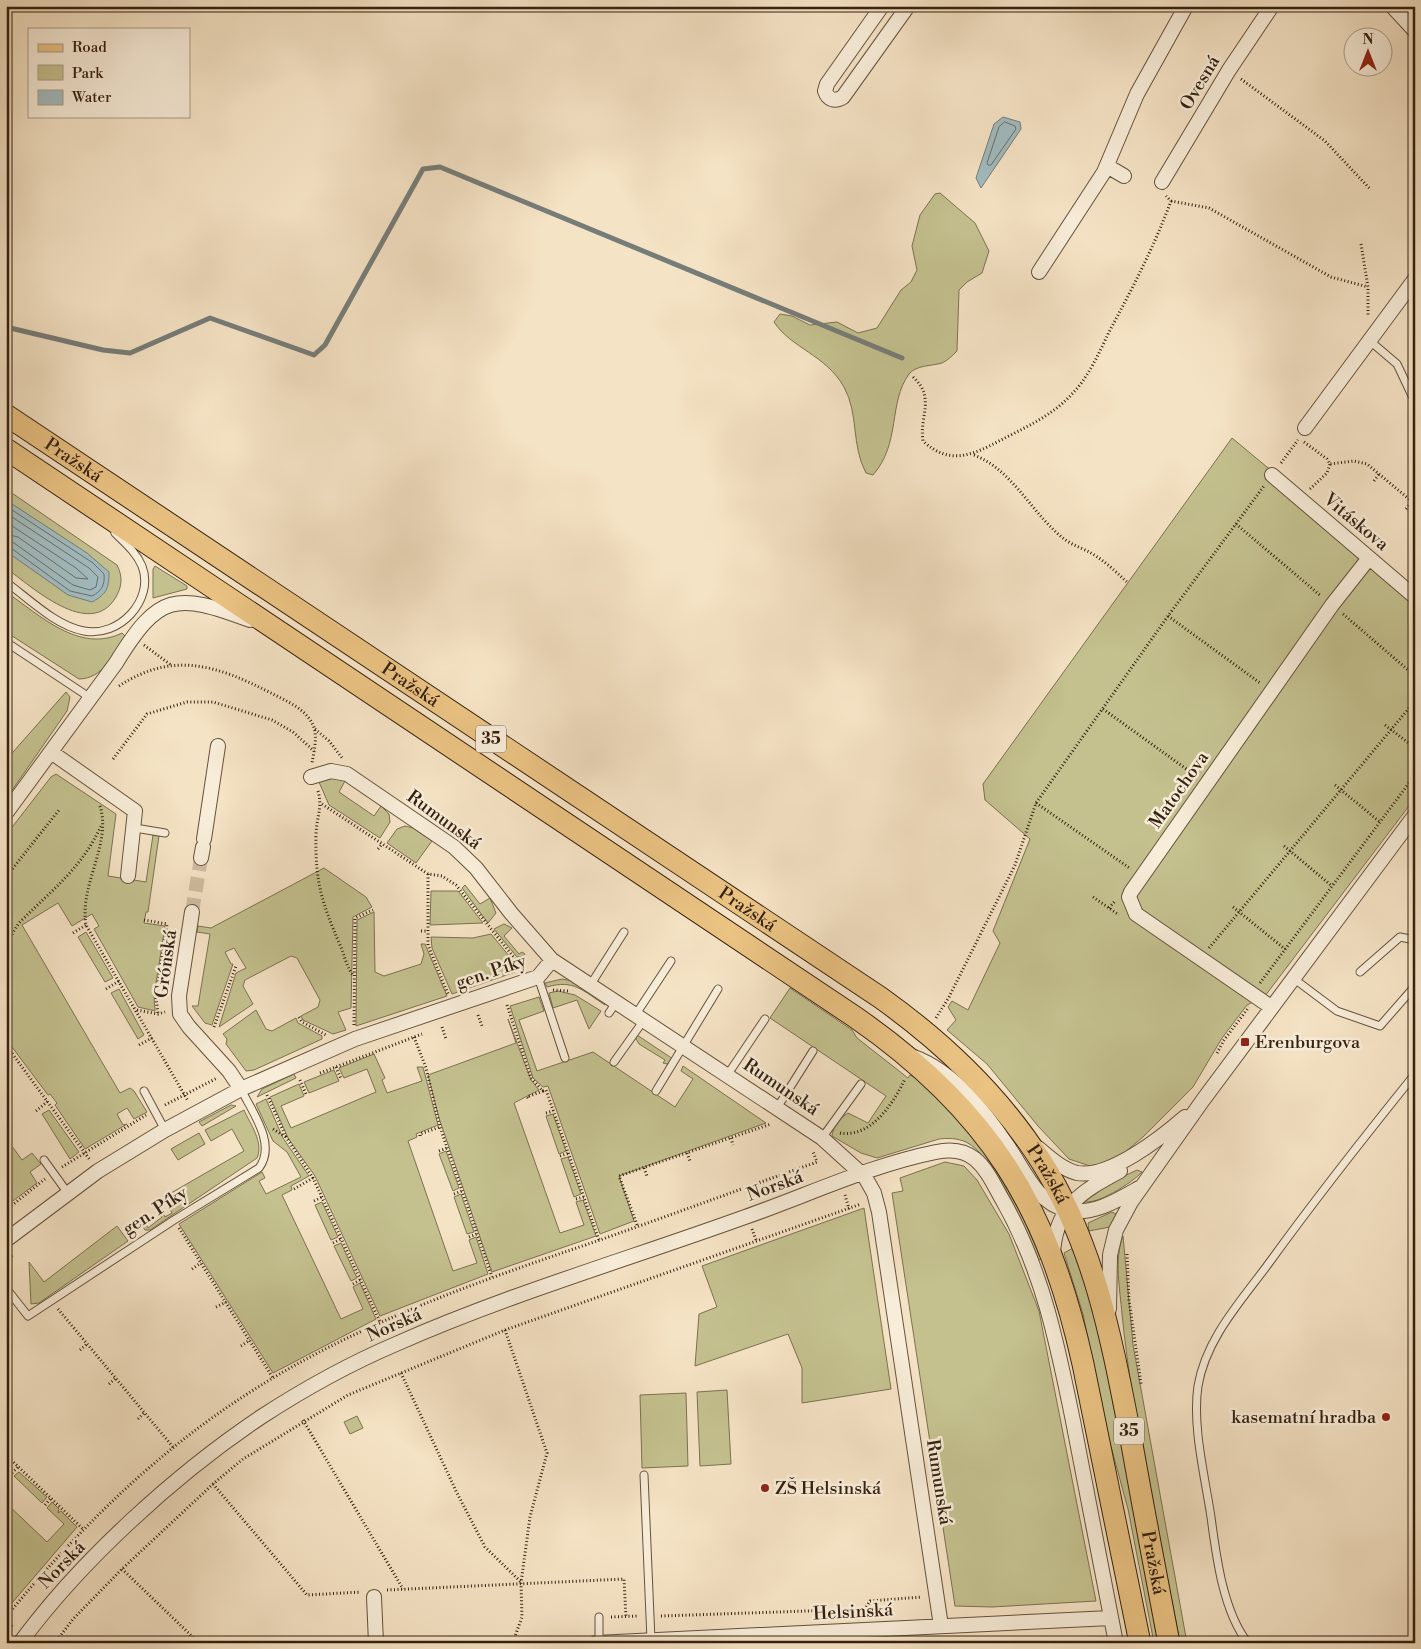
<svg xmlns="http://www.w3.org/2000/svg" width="1421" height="1649" font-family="'Libre Bodoni',serif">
<rect width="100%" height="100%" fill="#f5e3c5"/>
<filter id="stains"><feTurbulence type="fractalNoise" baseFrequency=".004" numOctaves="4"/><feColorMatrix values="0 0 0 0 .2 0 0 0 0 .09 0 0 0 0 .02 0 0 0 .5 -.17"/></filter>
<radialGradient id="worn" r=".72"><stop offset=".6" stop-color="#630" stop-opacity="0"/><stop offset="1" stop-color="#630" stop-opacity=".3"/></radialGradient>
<path fill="#c4c18f" stroke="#7c7150" d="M940 193 975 223 989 251 982 273 967 282 959 290 957 351C953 355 947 361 942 363 932 366 916 365 909 374 888 403 901 443 873 475L866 473C851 445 859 414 844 387 826 355 791 348 774 322L780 314 792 316 810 325 837 322 858 333 877 328 901 290 911 282 917 270 912 246 920 215 935 194Z
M1232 438 1415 590V798L1265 996 1247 1005 1222 1038 1193 1087 1143 1137 1125 1152 1101 1164 1090 1166 1069 1159 1038 1126 987 1064 947 1030 956 1020 948 1007 952 1001 968 1010 1000 943 993 931 1030 839 985 800 983 784Z
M6 489 117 565C123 577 122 586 116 597 90 641 31 586 6 568Z
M155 566 187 586V589L153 598V569Z
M6 592C40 615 79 654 122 633L125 636C114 655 102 679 79 679L6 632Z
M66 692 70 697 67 711 6 799V760Z
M56 774 116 814 108 876 146 882 153 835 159 836 148 912H146L144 923 165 926 154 996 155 1011 138 1007 94 929 99 926 92 914 72 926 58 903 22 925 120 1093 130 1088 134 1091 147 1112 134 1119 127 1108 117 1114 123 1125 127 1124 85 1149 55 1105 57 1103 50 1094 48 1095 6 1039V835L51 777Z
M335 778 345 781 339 792 374 816 381 806 389 814 390 822 380 838 329 805 319 782 321 779Z
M405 826 413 828 432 841 416 863 387 843 397 829Z
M324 868 366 897 372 907 353 917 351 1008 338 1012 346 1030 333 1034 303 1020 301 1016 318 1007 320 1000 297 958 291 956 245 980 243 986 253 1004 219 1027 236 973 246 968 234 948 225 952 231 964H233L212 1025 205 1023 192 1006H198L210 934 197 932 198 926 211 928Z
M465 885 480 904 490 898 496 913 488 923 462 888Z
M431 891H458L483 923 430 925Z
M374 912 375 972 384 976 421 964 424 954 421 944H425L447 996 356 1026 357 920Z
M504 924 512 928 504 936 519 954 522 952 525 954 523 957H517L494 929Z
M86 932 113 978 105 982 78 937Z
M491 934 514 962 515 972 452 994 432 948 431 937 473 938Z
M562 979 572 981 607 1003 605 1005C583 991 574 979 547 987L545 983Z
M790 988 852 1030 857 1038 908 1078 910 1075 916 1078C955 1113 989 1153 1015 1199 1026 1218 1034 1239 1043 1258L1039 1260C1026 1230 995 1156 966 1142 957 1138 948 1138 939 1139L877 1158 861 1153 832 1136C833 1126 840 1118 848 1113L868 1123 886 1096 770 1018Z
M119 989 144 1035 138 1039 111 993Z
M558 991 575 995 601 1011 589 1029 577 1000 553 1008 549 993Z
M539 997 544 1011 519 1020 537 1071 593 1052 675 1107 693 1079 681 1071 683 1066 766 1123 619 1176 634 1221 600 1234 548 1086 543 1087 533 1078 510 1006Z
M256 1010 266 1029 272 1031 296 1018 298 1023 322 1036V1039L254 1070 246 1071 226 1044 227 1039 223 1034Z
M508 1019 531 1080 539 1090 514 1103 560 1233 584 1225 576 1202 583 1200 596 1236 492 1272 439 1118 428 1075 516 1043Z
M637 1035 673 1059 667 1064 663 1063 665 1060 639 1044 636 1039Z
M374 1054 385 1078 382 1080 387 1093 422 1081 417 1067H423L438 1125 416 1134 417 1137 408 1141 453 1271 477 1263 469 1240 476 1237 488 1274 380 1316 315 1176 288 1138 270 1097 299 1084 304 1096 281 1106 291 1128 376 1092 367 1069 344 1078 339 1068Z
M334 1070 339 1081 309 1093 304 1082Z
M294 1074 296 1078 257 1097 262 1089Z
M266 1099 283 1138 309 1176 291 1186 292 1190 282 1195 341 1319 363 1309 353 1287 360 1283 376 1319 273 1373 179 1224 262 1172 265 1178 259 1181 266 1194 301 1177 287 1152 273 1141 256 1104Z
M231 1105 236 1106 202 1126 199 1122Z
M49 1110 79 1152 70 1159 42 1114Z
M244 1110C250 1124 264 1142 257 1158L150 1230H145L139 1221 143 1219 148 1228 162 1217 157 1210 160 1208 165 1217 172 1213 164 1197 244 1151 232 1129 211 1141 205 1130Z
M553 1114 566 1151 559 1154 546 1116Z
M199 1133 205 1144 178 1160 171 1149Z
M6 1138 22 1160 32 1153 41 1164 30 1172 37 1183 6 1206Z
M446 1151 459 1188 453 1191 439 1154Z
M568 1157 581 1194 574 1197 561 1159Z
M945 1162 964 1166 977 1180 1009 1234 1039 1311 1096 1601 992 1607 955 1606 892 1193 903 1191 900 1178Z
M1137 1170 1142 1172C1133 1182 1095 1207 1083 1201L1101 1187Z
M461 1194 474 1232 467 1234 454 1197Z
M322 1202 338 1237 331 1240 315 1205Z
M864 1208 891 1389 802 1403V1368L788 1334 695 1366 699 1314 717 1307 702 1266Z
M1112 1212 1116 1214 1110 1227 1089 1231 1088 1223Z
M117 1226 128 1241 39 1303 31 1304 29 1262 44 1282Z
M1123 1236 1133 1345 1187 1643H1180C1160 1534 1133 1425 1122 1314 1120 1290 1114 1259 1123 1236Z
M341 1243 357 1278 351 1281 334 1246Z
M1073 1248 1086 1281 1105 1361 1160 1643H1154L1128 1509 1107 1432 1083 1314 1064 1253Z
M727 1390 731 1464 700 1466 697 1392Z
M686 1393 688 1466 642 1468 640 1395Z
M357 1416 363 1428 350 1434 344 1422Z
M19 1472 47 1497 42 1503 14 1476Z
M52 1502 59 1509 58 1513 61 1511 77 1527 6 1610V1503L47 1542 64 1524 47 1508Z
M1103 1637 1104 1643H968Z"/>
<path fill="#a1bbbf" stroke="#767d79" d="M1003 117 1020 122 1021 129 981 188 976 178 994 124Z
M6 500 87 553 109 572C109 588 107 594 92 602L68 595 10 554 6 551Z"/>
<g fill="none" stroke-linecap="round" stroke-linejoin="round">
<path stroke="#6b6e68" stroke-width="1" d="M1005 122 1015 126 1016 129 991 165H988L987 163 999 127Z
M6 506 93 563 104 574C105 585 102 591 92 596L70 591 11 548H6
M6 513 89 568 98 577 96 587 90 590 73 585 14 543 6 541
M6 522 76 568 88 579 76 578 18 537 6 534"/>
<path stroke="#767d79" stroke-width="5" d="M6 327 103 350 130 353 210 318 314 355 325 345 423 169 440 167 902 358"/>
<path stroke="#cfbca1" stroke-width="14" stroke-dasharray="14 7" stroke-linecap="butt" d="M192 912 201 858"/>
<g stroke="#65523d" stroke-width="9">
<path id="service" d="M1370 341 1397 364 1415 402
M6 582C29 599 56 626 84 631 119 638 155 600 142 566 136 552 125 543 115 533
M6 642 89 697
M135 828 165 833
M1360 972 1400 937 1415 940
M538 977 565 1058
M1293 978 1337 1011 1380 1026 1415 986
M591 984 624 932
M609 1013 617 1001
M636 1014 671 961
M614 1062 644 1020
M728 1074 765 1019
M144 1091 165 1130
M656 1091 718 989
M777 1108 813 1051
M822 1138 861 1084
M44 1160 67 1192
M6 1288 28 1316 174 1220 259 1168C277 1144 252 1112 241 1089
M644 1475 651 1640
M599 1643V1617
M1248 1643C1223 1612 1216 1555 1211 1517 1205 1477 1192 1426 1198 1386 1206 1338 1242 1300 1269 1263 1316 1198 1365 1136 1415 1074"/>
</g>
<g stroke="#65523d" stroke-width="16">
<path id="minor" d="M882 6 827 84 825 91C828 100 835 102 843 97L908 6
M1392 6 1415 31
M1107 166 1124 176
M1162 182 1229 70 1272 6
M1039 272 1104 172 1137 94 1186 6
M1305 428 1415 279
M1272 475 1415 597
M51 752 135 811 128 876
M311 777 331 771 347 774 454 847 476 868 511 913 552 960 822 1138 865 1177 874 1193 879 1212 941 1626
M6 813 116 663C159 593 175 592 250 620
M204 839 218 746
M201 858 203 847
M192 912 179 996 180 1014 189 1027 229 1071 241 1089
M1271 1007 1136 914 1129 897 1131 892 1332 605 1369 558
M914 1057C954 1072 984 1111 1007 1145 1024 1169 1036 1203 1067 1210 1092 1216 1118 1200 1139 1188
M1038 1148C1050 1158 1062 1169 1077 1173 1109 1179 1162 1137 1185 1117
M6 1240 98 1171 165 1130 241 1089 355 1039 538 977 552 960
M1053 1256C1054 1208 1082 1191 1120 1171
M1109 1309 1110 1255 1116 1230 1131 1202 1203 1100 1415 815
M374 1597 376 1643
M20 1643C81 1560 176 1474 261 1417 304 1389 349 1364 396 1344 509 1294 629 1259 745 1217 808 1195 871 1165 936 1152 950 1149 964 1150 975 1159 987 1169 994 1185 1002 1199 1042 1269 1057 1342 1073 1421 1088 1495 1101 1569 1116 1643
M596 1643 1111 1618"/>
</g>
<g stroke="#352110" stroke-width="23">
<g id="primary">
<path id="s1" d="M6 415 881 998C944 1043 999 1095 1041 1161 1095 1246 1112 1342 1131 1439 1143 1507 1156 1575 1169 1643"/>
<path d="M6 449 855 1017C989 1110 1048 1206 1083 1364L1140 1643"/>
</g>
</g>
<path stroke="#352110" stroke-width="3" stroke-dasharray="1 2.5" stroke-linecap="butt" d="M1241 79 1325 141 1371 190
M1171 201 1209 208 1331 277 1368 287
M1361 244 1368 287V315
M913 377C936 398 919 416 923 441 949 465 971 456 999 441 1024 428 1052 416 1072 394 1088 378 1099 353 1109 332 1132 289 1154 247 1171 201L1166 196
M1304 442 1327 459 1330 464 1354 461 1367 464 1415 504
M974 455C1015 471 1033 517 1067 541 1075 546 1084 549 1091 553 1105 561 1116 572 1127 582
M1281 463 1298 440
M1374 481 1379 474
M1310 489 1327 473 1330 464
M1406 509 1412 502
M1236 524 1321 596
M1343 614 1415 676
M1168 616 1260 683
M144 645 171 665
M119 686C174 650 218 666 271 693 286 701 305 708 313 725 318 736 314 751 312 763
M1103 709 1196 776
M1385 725 1415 748
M315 729 329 741 343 759
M113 759 147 714 187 702H213L272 720 293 732 314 751
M1335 785 1380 822
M318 791C323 808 316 818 316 836 315 882 322 903 340 945 345 956 346 967 354 976
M1036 803 1131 869
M322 804 428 874 442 876 456 885 520 965V968
M100 806C112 844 79 885 86 925L188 1101
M1284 846 1332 886
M378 849 382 844
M428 874V945L448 994
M6 877 59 810
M1093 897 1119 915
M1233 907 1285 949
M1109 908 1115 901
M144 920 167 924 156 997 158 1014
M421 931H428
M73 933 86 925
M6 943C12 936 15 927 21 921 54 888 82 868 102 824
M1209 948 1415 701
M1260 983 1415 775
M106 989 119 981
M553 990 569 991
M507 1005 531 1078 543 1091 546 1090 599 1240
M137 1010 158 1014 165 1012
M478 1015 482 1026
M299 1017 302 1022 326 1035
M936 1018 949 997 1015 865 1036 803 1168 616 1264 486
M354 1025 355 918 373 910
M214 1027 236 966
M442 1027 446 1039
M414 1037 426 1068 440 1127 492 1277
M6 1045 90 1160
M139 1045 152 1038
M1217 1053 1224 1040 1249 1007
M336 1067 341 1079
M320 1073 422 1034
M300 1080 306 1094
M267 1095 286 1137 313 1178 380 1322
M528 1098 527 1097 543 1091
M165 1105 217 1078
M36 1111 48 1101
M546 1113 553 1111
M273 1129 286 1137
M840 1133C871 1138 893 1104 905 1079
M420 1136V1134L440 1127
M731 1138 733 1145
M439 1151 447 1148
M687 1153 690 1161
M560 1156 569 1153
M62 1167 146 1115
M644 1168 647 1176
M294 1189 313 1178
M454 1194 462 1191
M845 1195 849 1209
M576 1199 584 1197
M314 1201 322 1197
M6 1210 45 1179
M637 1225 619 1176 771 1124
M179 1228 273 1378
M752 1229 756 1240
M469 1237 477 1234
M333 1243 341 1239
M1127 1254 1129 1300 1141 1384
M6 1260 14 1254
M192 1269 201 1263
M353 1284 360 1280
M216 1307 226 1302
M58 1309 173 1447
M505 1330 547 1453 530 1517 521 1583 522 1617 514 1639
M241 1346 250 1340
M80 1350 87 1344
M401 1373 457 1493 485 1547 521 1582
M109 1384 116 1378
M138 1419 144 1413
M303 1420 403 1589
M6 1455 84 1530
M12 1473 19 1466
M213 1484 307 1595 361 1592
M45 1505 51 1498
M122 1569 199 1643
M387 1590 624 1579 626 1617
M661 1616 865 1609 870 1601 922 1597
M6 1617C73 1535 150 1458 238 1400 347 1327 474 1283 597 1241 671 1215 743 1188 817 1162L813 1152
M611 1617 639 1616
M6 1622 13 1627
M55 1643 73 1619 122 1569 213 1484 243 1459 348 1395 505 1330 861 1204"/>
<use href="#service" stroke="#f8edd9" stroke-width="7"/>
<use href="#minor" stroke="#f8edd9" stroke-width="14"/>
<use href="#primary" stroke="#eac282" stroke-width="21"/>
</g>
<g fill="#8f2418" stroke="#f8edd9" stroke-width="2">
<rect x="1240" y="1037" width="10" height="10" rx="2.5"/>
<circle cx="1386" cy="1417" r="5"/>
<circle cx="765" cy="1488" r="5"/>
</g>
<g text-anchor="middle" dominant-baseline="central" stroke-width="5" stroke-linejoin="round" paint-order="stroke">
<g fill="#f8edd9" stroke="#705e4c" stroke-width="1">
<rect x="476" y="725.5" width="30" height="27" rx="4"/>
<rect x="1114" y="1417.5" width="30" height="27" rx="4"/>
</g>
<g font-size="16" font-weight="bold" fill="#352110">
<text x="491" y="739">35</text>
<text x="1129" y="1431">35</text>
</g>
<g font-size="18" fill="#352110" stroke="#f8edd9">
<text transform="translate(1200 83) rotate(-59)">Ovesná</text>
<text stroke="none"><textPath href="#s1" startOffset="81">Pražská</textPath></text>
<text transform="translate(1356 522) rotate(40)">Vitáskova</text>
<text stroke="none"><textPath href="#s1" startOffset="486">Pražská</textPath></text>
<text transform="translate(1179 790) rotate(-55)">Matochova</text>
<text transform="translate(444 820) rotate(36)">Rumunská</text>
<text stroke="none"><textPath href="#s1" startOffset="891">Pražská</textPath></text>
<text transform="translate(166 964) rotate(-82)">Grónská</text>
<text transform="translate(491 972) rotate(-19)">gen. Píky</text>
<text transform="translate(781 1087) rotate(34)">Rumunská</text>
<text stroke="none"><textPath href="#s1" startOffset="1296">Pražská</textPath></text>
<text transform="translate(775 1186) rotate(-20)">Norská</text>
<text transform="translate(155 1211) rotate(-33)">gen. Píky</text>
<text transform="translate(394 1325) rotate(-24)">Norská</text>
<text transform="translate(939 1482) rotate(81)">Rumunská</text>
<text stroke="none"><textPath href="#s1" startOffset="1701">Pražská</textPath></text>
<text transform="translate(62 1565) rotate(-46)">Norská</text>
<text transform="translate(853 1612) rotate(-3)">Helsinská</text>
</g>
<g font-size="18" fill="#352110" stroke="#f8edd9" text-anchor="start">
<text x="1255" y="1042">Erenburgova</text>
<text x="1376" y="1417" text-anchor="end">kasematní hradba</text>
<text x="775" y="1488">ZŠ Helsinská</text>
</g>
</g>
<rect width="1421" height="1649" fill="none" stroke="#f5e3c5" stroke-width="25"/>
<rect x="8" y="8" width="1406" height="1634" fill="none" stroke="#352110" stroke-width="2.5"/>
<rect x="12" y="12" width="1396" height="1624" fill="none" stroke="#352110"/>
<rect x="28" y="28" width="162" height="90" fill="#f8edd9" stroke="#aa9b89"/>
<rect x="38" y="44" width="25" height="8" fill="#eac282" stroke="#aa9b89"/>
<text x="72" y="52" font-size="15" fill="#352110">Road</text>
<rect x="38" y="65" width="25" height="15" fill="#c4c18f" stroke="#aa9b89"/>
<text x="72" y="78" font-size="15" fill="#352110">Park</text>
<rect x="38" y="90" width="25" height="15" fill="#a1bbbf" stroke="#aa9b89"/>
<text x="72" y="102" font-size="15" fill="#352110">Water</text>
<g transform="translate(1368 52)"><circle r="24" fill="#f8edd9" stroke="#aa9b89"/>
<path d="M0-4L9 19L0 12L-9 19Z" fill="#8f2418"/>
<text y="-8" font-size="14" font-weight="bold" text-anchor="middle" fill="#352110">N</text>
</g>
<rect width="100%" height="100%" filter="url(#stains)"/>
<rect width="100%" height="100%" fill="url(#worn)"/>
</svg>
